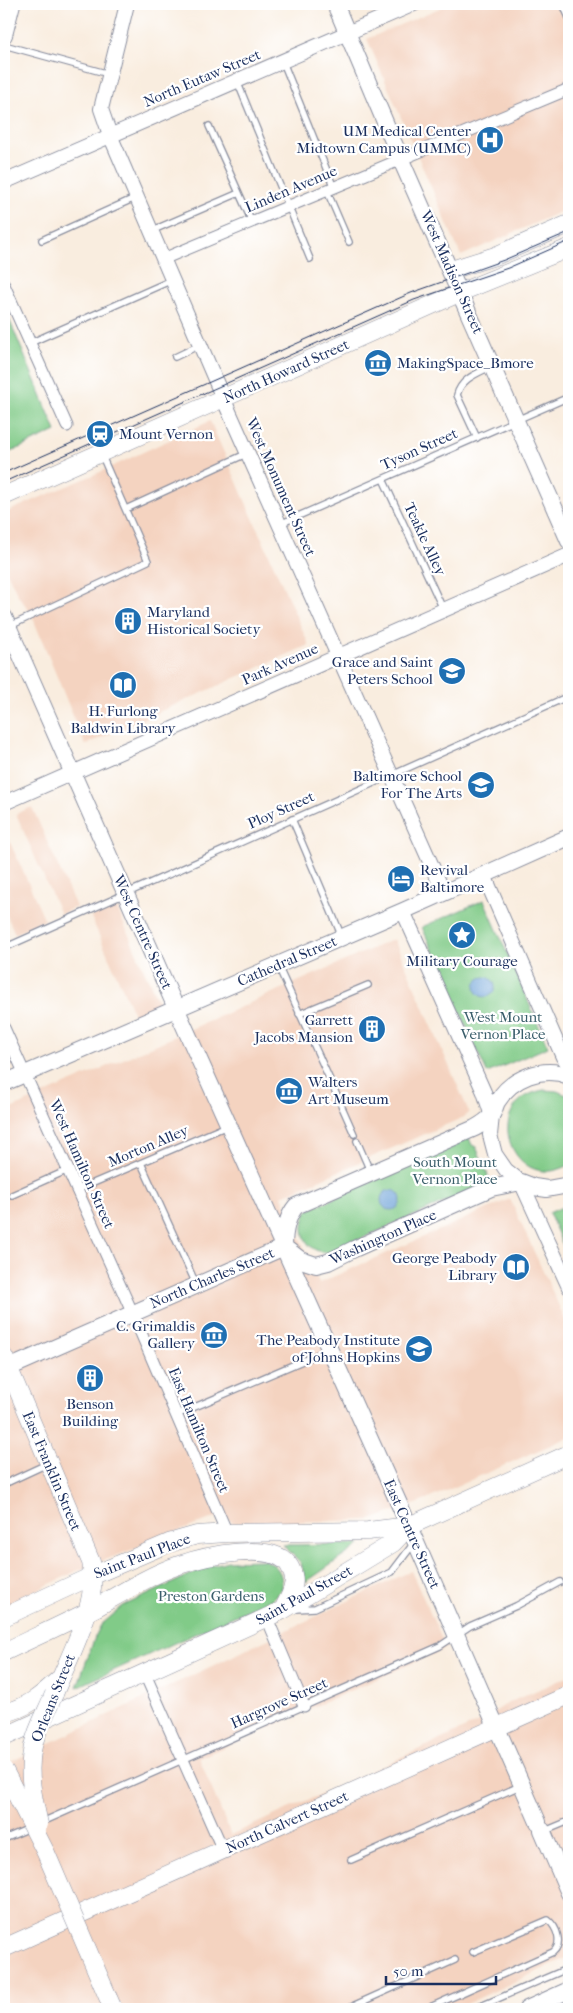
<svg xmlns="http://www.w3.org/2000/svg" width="573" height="2013" font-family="'IM FELL French Canon',serif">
<rect width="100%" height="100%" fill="#fff"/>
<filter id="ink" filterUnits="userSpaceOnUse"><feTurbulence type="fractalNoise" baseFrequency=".02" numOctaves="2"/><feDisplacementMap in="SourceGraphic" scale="10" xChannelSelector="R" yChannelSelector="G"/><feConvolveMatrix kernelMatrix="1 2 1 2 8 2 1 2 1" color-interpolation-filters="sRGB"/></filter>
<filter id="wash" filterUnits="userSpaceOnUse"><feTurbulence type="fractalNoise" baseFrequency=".0096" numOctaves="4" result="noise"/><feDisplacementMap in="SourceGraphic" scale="20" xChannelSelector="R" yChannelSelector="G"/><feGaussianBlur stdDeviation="1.12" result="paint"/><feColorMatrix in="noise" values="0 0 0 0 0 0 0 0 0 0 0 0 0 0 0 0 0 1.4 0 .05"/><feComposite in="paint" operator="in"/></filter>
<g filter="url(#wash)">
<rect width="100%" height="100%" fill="#f9eddf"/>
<path fill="#f4d3c0" d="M449 4H569V208L461 256 367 39Z
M210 421 309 645 85 745 30 611 19 597 4 566V513L98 473Z
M32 807 76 907 60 914 16 814Z
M4 829 45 920 15 934 4 909Z
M116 906 160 1006 135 1017 91 917Z
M394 939 469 1112 464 1117 282 1196 319 1283 510 1199 569 1328V1437L416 1504 371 1520 234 1523 221 1515 77 1571 4 1606V1112Z
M411 1571 446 1648 199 1758 231 1835 479 1722 508 1703 569 1676V1957L455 2009H4V1765Z"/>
<path fill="#81cb88" stroke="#4e7d73" d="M4 307 56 431 4 455Z
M484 900 548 1047 487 1073 422 927Z
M544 1090 557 1091 569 1096V1165C512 1196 478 1101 544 1090Z
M469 1138 472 1145 476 1147 487 1172 489 1183 328 1253C304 1252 297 1228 308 1210Z
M569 1204V1259L549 1213Z
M361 1544 306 1582 301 1563 283 1545Z
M263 1560C278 1564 283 1574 282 1589L272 1599 77 1687 95 1637 101 1625 123 1606 209 1566 228 1561Z"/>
<path fill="#6aa0d7" stroke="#42689a" d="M475 987a10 10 0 1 1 20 0a10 10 0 1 1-20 0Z
M381 1200a10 10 0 1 1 20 0a10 10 0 1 1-20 0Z"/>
</g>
<g filter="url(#ink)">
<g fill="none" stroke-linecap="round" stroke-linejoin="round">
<g stroke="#8a8e9e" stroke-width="8">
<path id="service" d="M563 4 569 18
M4 45 109 74
M283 62 334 188
M237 81 310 259
M209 126 252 222
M327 191 349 242
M151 231 239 193
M42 240 137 197
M30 343 172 280
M175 357 200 345
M477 438 457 395C461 379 476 374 490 367
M383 479 443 609
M126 509 248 453
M280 524 569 397
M10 626 148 561 102 456
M292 819 342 937
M4 948 569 696
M278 966 330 1080
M299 1014 368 985
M334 1089 354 1134
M357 1141 370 1171
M141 1163 196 1284
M77 1190 227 1126
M12 1195 68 1170
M176 1415 328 1350
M4 1484 47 1464
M296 1609 315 1608 392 1572 414 1543
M40 1823 440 1646 470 1626 516 1606 560 1582
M545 1831 569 1821
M4 1839 30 1828
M351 1860 520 1786
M346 2009 455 1960
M426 2009 553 1952C563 1944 557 1927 548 1920L473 1952
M474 2009 569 1968"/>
</g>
<g stroke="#8a8e9e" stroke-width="13">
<path id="minor" d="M163 259 569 89
M4 285 67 426
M4 1028 132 1312 227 1533
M267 1618 304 1706
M144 1672 223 1850"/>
</g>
<g stroke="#8a8e9e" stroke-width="16">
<path id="tertiary" d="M127 4 101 109 110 135 223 398 444 893
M4 182 414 4
M4 803 569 555
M484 875 563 1057 569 1065
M403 911 484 1092 492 1116 490 1135 495 1154 506 1170 521 1182 569 1287"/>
</g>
<g stroke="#8a8e9e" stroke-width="18">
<path id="secondary" d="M335 4 401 160 569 541
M4 35 12 4
M4 617 176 1008 400 1506 538 1822
M569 1076C543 1065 511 1078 497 1102 495 1106 494 1112 491 1116 487 1121 480 1125 475 1128L296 1206C286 1218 284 1232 284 1247L301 1260 316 1265 328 1262 354 1249 491 1188 521 1182 534 1187 547 1189 569 1185
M4 1083 403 911 569 837
M4 1370 284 1247
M542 1830 569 1893
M527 2009 569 1990"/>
</g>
<g stroke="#8a8e9e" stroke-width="19">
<path id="primary" d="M451 270 495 256 569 224
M4 496 461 292 569 248
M4 1357 91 1562C100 1603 69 1656 54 1694
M4 1617 94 1575 169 1543 197 1535 227 1533 368 1531 409 1526
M4 1652C35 1637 66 1623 97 1607 123 1592 150 1575 179 1565 202 1557 276 1539 290 1567 293 1573 295 1580 293 1586 292 1594 286 1603 283 1610
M4 1713C27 1708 41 1696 58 1680
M4 1737 283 1610 393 1543 409 1526 569 1454
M4 1948 569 1695"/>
</g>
<use href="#service" stroke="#fff" stroke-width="5.5"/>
<use href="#minor" stroke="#fff" stroke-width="11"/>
<use href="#tertiary" stroke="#fff" stroke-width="14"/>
<use href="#secondary" stroke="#fff" stroke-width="16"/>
<use href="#primary" stroke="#fff" stroke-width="18"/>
<path stroke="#1b2f5e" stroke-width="1" d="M4 473 411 293 504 260 569 232
M4 482 414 300 508 268 569 241"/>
<g stroke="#8a8e9e" stroke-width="19" stroke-linecap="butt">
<path id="primary-bridge" d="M4 1770 46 1853 113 2009
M39 1824C33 1798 27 1772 33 1746 37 1728 47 1711 54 1694"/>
</g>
<use href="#primary-bridge" stroke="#fff" stroke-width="18"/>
</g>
</g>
<defs>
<g id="hospital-disc" transform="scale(1.4375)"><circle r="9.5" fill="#1f6fb2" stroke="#fff"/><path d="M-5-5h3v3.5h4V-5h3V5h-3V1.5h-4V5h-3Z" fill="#fff"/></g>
<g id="museum-disc" transform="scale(1.4375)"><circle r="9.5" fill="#1f6fb2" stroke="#fff"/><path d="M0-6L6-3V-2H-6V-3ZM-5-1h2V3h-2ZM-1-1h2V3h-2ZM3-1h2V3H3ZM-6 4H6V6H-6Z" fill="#fff"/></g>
<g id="station-disc" transform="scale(1.4375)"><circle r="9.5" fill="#1f6fb2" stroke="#fff"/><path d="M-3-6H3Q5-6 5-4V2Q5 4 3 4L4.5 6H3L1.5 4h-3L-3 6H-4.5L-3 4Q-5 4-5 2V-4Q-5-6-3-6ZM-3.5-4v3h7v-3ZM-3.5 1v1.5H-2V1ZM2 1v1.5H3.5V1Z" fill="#fff"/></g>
<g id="building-disc" transform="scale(1.4375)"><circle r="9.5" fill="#1f6fb2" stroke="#fff"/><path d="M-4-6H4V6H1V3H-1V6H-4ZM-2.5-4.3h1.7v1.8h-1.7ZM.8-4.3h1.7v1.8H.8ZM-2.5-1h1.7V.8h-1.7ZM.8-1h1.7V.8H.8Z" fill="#fff"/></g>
<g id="school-disc" transform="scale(1.4375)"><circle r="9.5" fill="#1f6fb2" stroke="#fff"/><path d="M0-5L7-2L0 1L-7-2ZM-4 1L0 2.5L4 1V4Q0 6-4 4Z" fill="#fff"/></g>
<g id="library-disc" transform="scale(1.4375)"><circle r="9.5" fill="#1f6fb2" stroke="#fff"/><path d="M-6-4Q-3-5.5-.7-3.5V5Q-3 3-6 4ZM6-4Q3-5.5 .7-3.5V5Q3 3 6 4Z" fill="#fff"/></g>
<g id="hotel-disc" transform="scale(1.4375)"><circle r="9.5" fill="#1f6fb2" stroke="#fff"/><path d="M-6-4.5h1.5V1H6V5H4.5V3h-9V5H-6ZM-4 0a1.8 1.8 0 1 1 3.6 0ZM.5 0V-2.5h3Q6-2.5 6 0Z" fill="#fff"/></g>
<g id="sight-disc" transform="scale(1.4375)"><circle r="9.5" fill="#1f6fb2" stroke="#fff"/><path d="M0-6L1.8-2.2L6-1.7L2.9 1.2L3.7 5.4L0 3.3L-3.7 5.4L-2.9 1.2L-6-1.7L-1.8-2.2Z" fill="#fff"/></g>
<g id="university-disc" transform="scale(1.4375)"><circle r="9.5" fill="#1f6fb2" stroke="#fff"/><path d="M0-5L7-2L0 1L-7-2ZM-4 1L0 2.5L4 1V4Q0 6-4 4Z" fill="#fff"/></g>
</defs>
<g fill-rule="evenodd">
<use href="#hospital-disc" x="490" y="140"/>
<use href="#museum-disc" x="378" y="363"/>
<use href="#station-disc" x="100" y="434"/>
<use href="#building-disc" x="128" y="621"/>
<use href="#school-disc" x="452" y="671"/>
<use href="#library-disc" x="123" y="685"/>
<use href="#school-disc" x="481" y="785"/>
<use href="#hotel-disc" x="401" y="879"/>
<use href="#sight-disc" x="462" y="935"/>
<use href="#building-disc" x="372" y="1029"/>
<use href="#museum-disc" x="289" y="1091"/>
<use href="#library-disc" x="516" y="1267"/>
<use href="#museum-disc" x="214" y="1335"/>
<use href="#university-disc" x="419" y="1349"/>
<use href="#building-disc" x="90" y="1378"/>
</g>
<g text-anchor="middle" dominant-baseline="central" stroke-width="4.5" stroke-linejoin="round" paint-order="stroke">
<g font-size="15" fill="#1b2f5e" stroke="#fff">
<text transform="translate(202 78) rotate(-23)">North Eutaw Street</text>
<text transform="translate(291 189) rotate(-23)">Linden Avenue</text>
<text transform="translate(452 272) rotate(66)">West Madison Street</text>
<text transform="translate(286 371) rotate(-24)">North Howard Street</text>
<text transform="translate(419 449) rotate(-24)">Tyson Street</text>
<text transform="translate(281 487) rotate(66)">West Monument Street</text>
<text transform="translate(425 539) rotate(65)">Teakle Alley</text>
<text transform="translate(280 664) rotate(-24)">Park Avenue</text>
<text transform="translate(281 810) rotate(-24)">Ploy Street</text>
<text transform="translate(143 932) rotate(66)">West Centre Street</text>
<text transform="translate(287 961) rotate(-23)">Cathedral Street</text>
<text transform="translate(148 1146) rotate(-23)">Morton Alley</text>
<text transform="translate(82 1164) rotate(66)">West Hamilton Street</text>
<text transform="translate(383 1237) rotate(-24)">Washington Place</text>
<text transform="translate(212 1278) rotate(-23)">North Charles Street</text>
<text transform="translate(199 1430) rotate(67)">East Hamilton Street</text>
<text transform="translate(52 1471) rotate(67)">East Franklin Street</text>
<text transform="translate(412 1534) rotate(66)">East Centre Street</text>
<text transform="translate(142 1556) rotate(-21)">Saint Paul Place</text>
<text transform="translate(304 1595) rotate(-29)">Saint Paul Street</text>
<text transform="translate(53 1698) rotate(-68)">Orleans Street</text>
<text transform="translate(279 1703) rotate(-24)">Hargrove Street</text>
<text transform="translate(287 1822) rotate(-24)">North Calvert Street</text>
</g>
<g font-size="15" fill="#1b2f5e" stroke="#fff" text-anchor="end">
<text x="471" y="131">UM Medical Center<tspan x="471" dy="17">Midtown Campus (UMMC)</tspan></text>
<text x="397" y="363" text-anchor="start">MakingSpace_Bmore</text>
<text x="119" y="434" text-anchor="start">Mount Vernon</text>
<text x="147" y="612" text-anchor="start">Maryland<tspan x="147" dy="17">Historical Society</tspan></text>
<text x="433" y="662">Grace and Saint<tspan x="433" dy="17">Peters School</tspan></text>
<text x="123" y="711" text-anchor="middle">H. Furlong<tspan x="123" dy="17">Baldwin Library</tspan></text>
<text x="462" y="776">Baltimore School<tspan x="462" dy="17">For The Arts</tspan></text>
<text x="420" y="870" text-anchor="start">Revival<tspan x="420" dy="17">Baltimore</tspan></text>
<text x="462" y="961" text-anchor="middle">Military Courage</text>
<text x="353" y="1020">Garrett<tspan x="353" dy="17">Jacobs Mansion</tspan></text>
<text x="308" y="1082" text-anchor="start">Walters<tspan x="308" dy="17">Art Museum</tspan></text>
<text x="497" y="1258">George Peabody<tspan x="497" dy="17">Library</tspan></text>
<text x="195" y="1326">C. Grimaldis<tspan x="195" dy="17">Gallery</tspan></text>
<text x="400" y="1340">The Peabody Institute<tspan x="400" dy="17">of Johns Hopkins</tspan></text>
<text x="90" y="1404" text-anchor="middle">Benson<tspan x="90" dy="17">Building</tspan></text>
</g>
<g font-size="15" fill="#3a5e6b" stroke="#fff">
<text x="503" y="1017">West Mount<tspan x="503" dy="17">Vernon Place</tspan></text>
<text x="455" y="1162">South Mount<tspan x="455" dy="17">Vernon Place</tspan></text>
<text x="211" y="1596">Preston Gardens</text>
</g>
</g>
<rect width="573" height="2013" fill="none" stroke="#fff" stroke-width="20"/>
<path d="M386 1976v8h110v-8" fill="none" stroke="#1b2f5e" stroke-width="2.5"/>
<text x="393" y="1976" font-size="15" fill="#1b2f5e" stroke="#ffffff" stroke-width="4" paint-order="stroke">50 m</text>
</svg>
